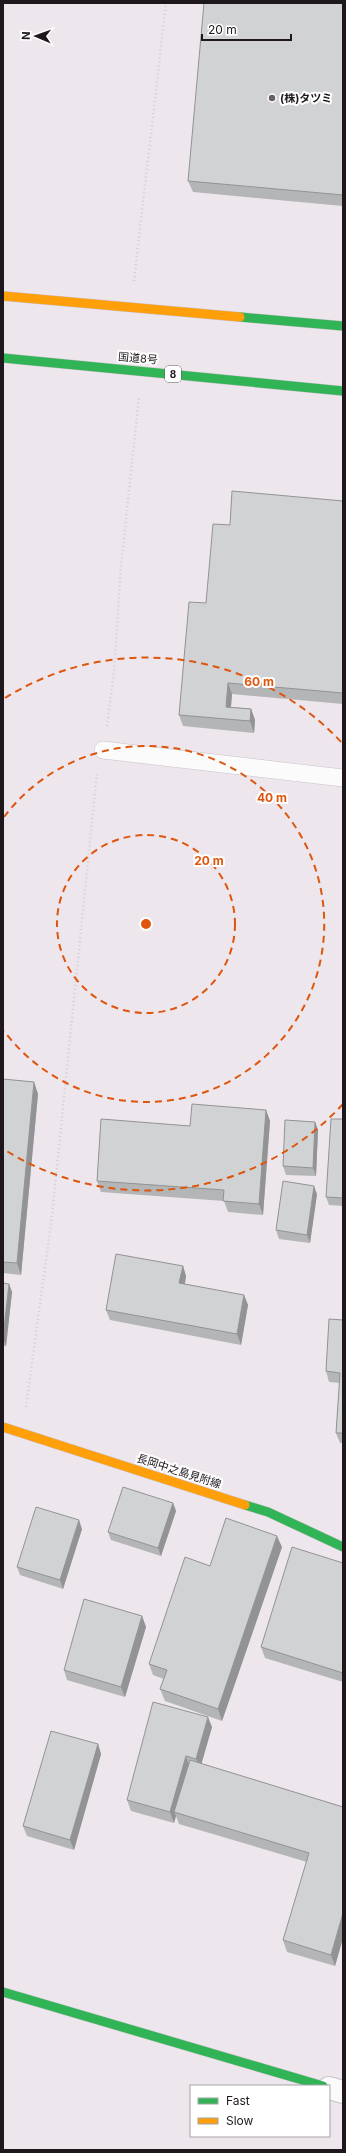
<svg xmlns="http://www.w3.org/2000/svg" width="346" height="2153" font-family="Inter,'Noto Sans JP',sans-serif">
<rect width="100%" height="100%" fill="#eee6ed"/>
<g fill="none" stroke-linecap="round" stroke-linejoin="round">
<g stroke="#c7c2c7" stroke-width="18">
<path id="lane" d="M103 750 343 778"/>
</g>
<g stroke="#c7c2c7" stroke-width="24">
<path id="street" d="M329 2088 343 2092"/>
</g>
<g stroke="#c7c2c7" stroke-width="10">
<path id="fast" d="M240 317 343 326
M3 358 343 391
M245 1505 268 1512 343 1547
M3 1992 323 2086"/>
</g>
<g stroke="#c7c2c7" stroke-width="10">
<path id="slow" d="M3 296 240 317
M3 1427 245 1505"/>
</g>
<path stroke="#d1ced1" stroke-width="2.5" stroke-dasharray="1 3" stroke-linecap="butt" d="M134 281 166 3
M107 726 114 671 121 566 139 397
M26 1407 52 1216 97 772"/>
<use href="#lane" stroke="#fcfbfc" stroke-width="17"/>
<use href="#street" stroke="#fcfbfc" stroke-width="22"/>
<use href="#fast" stroke="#30b455" stroke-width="9"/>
<use href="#slow" stroke="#ff9f0a" stroke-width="9"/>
</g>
<path fill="#b4b5b6" d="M343 3V206L193 192 188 181Z
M343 501V704L232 694 231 707 251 709 255 720 254 733 183 726 179 715 206 603 230 525Z
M3 1079 34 1082 38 1094 21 1275 3 1273Z
M266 1110 270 1121 263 1215 228 1212 224 1201 101 1192 97 1181 190 1126Z
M343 1119V1206L329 1205 326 1197Z
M315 1122 318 1130 316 1176 286 1175 283 1166Z
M317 1194 310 1243 279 1239 276 1230Z
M183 1266 186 1276 185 1284 244 1295 248 1305 241 1345 110 1320 106 1310Z
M3 1283 9 1284 12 1292 6 1346H3Z
M343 1320V1443H340L336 1433 340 1383 329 1382 326 1371Z
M173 1503 176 1511 161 1556 111 1540 108 1532Z
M82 1529 63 1589 20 1575 17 1567Z
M282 1547 222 1721 165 1701 160 1689 164 1679 153 1675 149 1664 210 1566Z
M343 1563V1682L265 1658 261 1647Z
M142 1616 146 1627 125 1697 67 1680 64 1670Z
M212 1727 201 1764 343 1807V1938L335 1966 287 1952 283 1940 307 1862 179 1824 176 1816 174 1823 131 1811 127 1800Z
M98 1744 101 1754 74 1850 27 1836 23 1826Z"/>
<path fill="#929394" d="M228 683 232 694 230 718 226 707Z
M251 709 255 720 254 733 250 721Z
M34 1082 38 1094 21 1275 17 1263Z
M266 1110 270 1121 263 1215 259 1204Z
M315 1122 318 1130 316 1176 313 1168Z
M314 1186 317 1194 310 1243 307 1235Z
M183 1266 186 1276 183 1293 179 1283Z
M9 1284 12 1292 6 1346 3 1338Z
M244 1295 248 1305 241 1345 237 1334Z
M173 1503 176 1511 161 1556 158 1548Z
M79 1520 82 1529 63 1589 60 1580Z
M277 1536 282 1547 222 1721 218 1709Z
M142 1616 146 1627 125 1697 121 1687Z
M208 1717 212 1727 200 1769 196 1759Z
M98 1744 101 1754 74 1850 70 1840Z
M186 1756 189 1766 174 1812 176 1816 174 1823 170 1812Z
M343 1913V1938L335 1966 331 1955Z"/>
<path fill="#d1d2d4" stroke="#929394" d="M204 3H343V195L188 181Z
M232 491 343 501V693L228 683 226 707 251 709 250 721 179 715 189 602 206 603 213 524 230 525Z
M3 1079 34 1082 17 1263 3 1262Z
M192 1104 266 1110 259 1204 223 1201 224 1190 97 1181 101 1119 190 1126Z
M331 1119H343V1198L326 1197Z
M285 1120 315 1122 313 1168 283 1166Z
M283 1181 314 1186 307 1235 276 1230Z
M116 1254 183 1266 179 1283 244 1295 237 1334 106 1310Z
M3 1283 9 1284 3 1337Z
M329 1319 343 1320V1433H336L340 1373 326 1371Z
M123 1487 173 1503 158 1548 108 1532Z
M36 1507 79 1520 60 1580 17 1567Z
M226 1518 277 1536 218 1709 160 1689 167 1670 149 1664 185 1557 210 1566Z
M292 1547 343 1563V1673L261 1647Z
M84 1599 142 1616 121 1687 64 1670Z
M153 1702 208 1717 196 1759 186 1756 170 1812 127 1800Z
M51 1731 98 1744 70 1840 23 1826Z
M190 1760 343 1807V1913L331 1955 283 1940 309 1853 174 1812Z"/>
<g fill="none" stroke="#de560d" stroke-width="2" stroke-dasharray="7 5">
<circle cx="146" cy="924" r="89"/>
<path d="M4 817A178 178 0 1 1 4 1031"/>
<path d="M343 1104A267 267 0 0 1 5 1150M5 698A267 267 0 0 1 343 744"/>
</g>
<circle fill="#676066" stroke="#fff" stroke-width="1.5" cx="272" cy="98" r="4"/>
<g text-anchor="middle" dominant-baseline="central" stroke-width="4" stroke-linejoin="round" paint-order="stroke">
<rect fill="#fff" stroke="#625d61" stroke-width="1" x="165" y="366" width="16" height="16" rx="3"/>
<g font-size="10" font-weight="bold" fill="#1e181d">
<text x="173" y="374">8</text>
</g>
<g font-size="11" font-weight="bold" fill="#1e181d" stroke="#fff" text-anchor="start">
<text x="280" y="98">(株)タツミ</text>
</g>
<g font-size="11" fill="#1e181d" stroke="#fff">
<text transform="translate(138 358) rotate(5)">国道8号</text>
<text transform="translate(179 1471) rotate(18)">長岡中之島見附線</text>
</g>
</g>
<circle cx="146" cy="924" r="6" fill="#de560d" stroke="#fff" stroke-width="2"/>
<g font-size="12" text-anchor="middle" font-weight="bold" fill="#de560d" stroke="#fff" stroke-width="4" stroke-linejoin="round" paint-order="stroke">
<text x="259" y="686">60 m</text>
<text x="272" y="802">40 m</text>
<text x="209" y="865">20 m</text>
</g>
<rect width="346" height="2153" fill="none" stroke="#1e181d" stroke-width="8"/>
<rect x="190" y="2085" width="140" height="52" fill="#ffffff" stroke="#a5a3a5"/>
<rect x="198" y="2098" width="20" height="6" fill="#30b455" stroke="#a5a3a5"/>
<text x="226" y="2105" font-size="12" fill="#1e181d">Fast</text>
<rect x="198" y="2118" width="20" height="6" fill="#ff9f0a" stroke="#a5a3a5"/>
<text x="226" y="2125" font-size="12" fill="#1e181d">Slow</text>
<g transform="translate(36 36) rotate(272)" stroke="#ffffff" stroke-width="3" paint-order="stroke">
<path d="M0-3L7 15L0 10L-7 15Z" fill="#1e181d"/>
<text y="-6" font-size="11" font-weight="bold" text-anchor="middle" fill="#1e181d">N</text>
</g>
<path d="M202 34v6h89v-6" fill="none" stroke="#1e181d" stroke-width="2"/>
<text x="208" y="34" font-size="12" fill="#1e181d" stroke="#ffffff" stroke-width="3" paint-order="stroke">20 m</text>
</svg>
